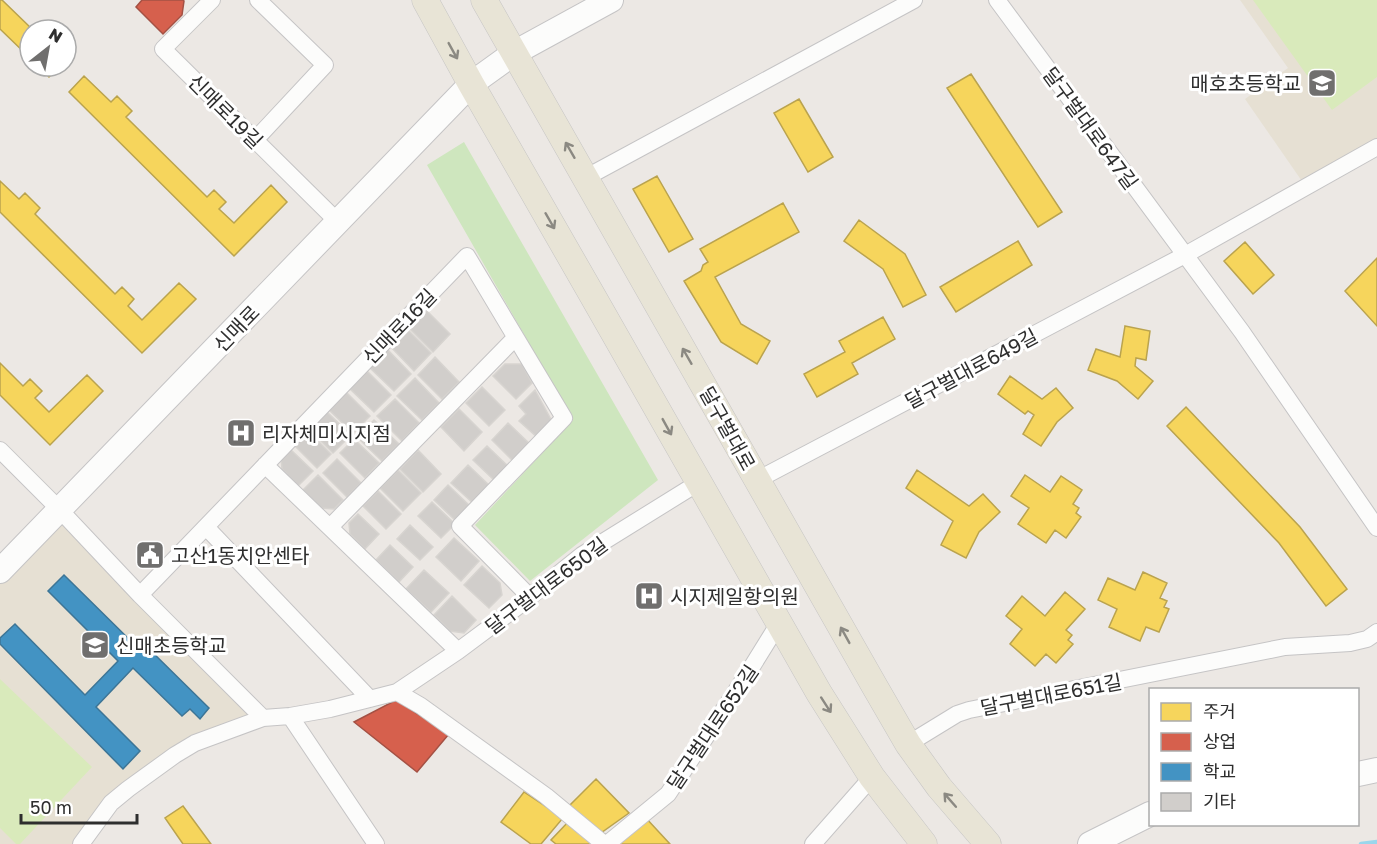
<svg xmlns="http://www.w3.org/2000/svg" width="1377" height="844" font-family="'Golos Text','Noto Sans KR',sans-serif">
<rect width="100%" height="100%" fill="#ece8e4"/>
<path fill="#e6e0d3" d="M1240 0H1377V147L1306 187 1245 99 1288 68Z
M59 509 263 718 223 732 128 789 81 844H0V571Z"/>
<path fill="#cee6be" d="M464 142 658 480 530 581 475 525 573 420 427 165Z"/>
<path fill="#d9eabb" d="M1253 0H1377V77L1332 110Z
M0 679 92 767 20 844H16L0 828Z"/>
<path fill="#f6d55c" stroke="#baa34e" stroke-width="1.5" d="M0 0H2L33 30H30V58L0 29Z
M38 66H60L49 77Z
M971 74 1062 212 1038 227 947 88Z
M84 76 111 102 117 96 132 111 126 117 207 197 214 190 226 202 219 209 234 223 271 185 287 202 234 256 69 92Z
M799 99 833 157 808 172 774 113Z
M657 176 693 239 669 252 633 189Z
M0 181 19 199 25 193 40 208 35 214 115 294 122 287 134 299 128 306 142 320 179 283 196 299 142 353 0 212Z
M783 203 799 232 715 277 741 324 770 341 757 364 721 342 684 281 701 271 703 265 708 262 700 249Z
M859 220 905 254 926 295 903 307 883 269 844 241Z
M1018 241 1032 265 956 312 940 287Z
M1245 242 1274 275 1253 294 1224 261Z
M1377 258V326L1345 291Z
M883 317 895 339 852 363 858 374 817 397 804 374 845 352 839 341Z
M1125 326 1150 331 1146 360 1136 358 1135 366 1153 381 1138 399 1117 381 1088 370 1096 349 1120 357Z
M0 363 23 386 30 379 42 391 35 398 49 412 87 375 103 391 50 445 0 395Z
M1010 376 1042 399 1056 388 1073 408 1057 422 1041 446 1023 434 1034 415 1028 411 1025 414 998 394Z
M1186 407 1300 527 1347 589 1326 606 1279 543 1167 426Z
M917 470 969 506 983 494 1000 512 979 532 966 558 941 545 953 521 906 488Z
M1025 475 1050 492 1061 476 1082 490 1073 504 1079 508 1076 513 1081 517 1066 538 1055 530 1046 543 1018 524 1029 508 1011 496Z
M1143 572 1167 583 1160 598 1167 601 1164 607 1169 609 1159 632 1146 627 1140 641 1109 627 1117 609 1098 600 1108 578 1135 590Z
M1065 592 1085 609 1066 630 1072 635 1068 640 1073 644 1056 663 1046 654 1035 666 1010 644 1022 629 1006 616 1022 596 1045 616Z
M596 779 629 813 598 835 567 808Z
M524 792 563 818 541 844H531L501 822Z
M183 806 211 844H183L165 818Z
M645 817 670 844H611Z
M569 821 593 844H556L551 840Z"/>
<path fill="#d6604d" stroke="#a45144" stroke-width="1.5" d="M142 0H183L184 1 182 15 163 34 136 7Z
M396 700 449 734 417 772 354 722Z"/>
<path fill="#4393c3" stroke="#3d7596" stroke-width="1.5" d="M64 575 138 648 143 643 209 708 200 719 190 709 182 716 133 668 96 707 140 751 123 769 0 644V638L15 624 85 695 118 661 48 591Z"/>
<g fill="none" stroke-linecap="round" stroke-linejoin="round">
<path stroke="#99d6ec" stroke-width="4.5" d="M1361 844 1377 842"/>
</g>
<path fill="#d1cecb" stroke="#d7d4d0" stroke-width="1.5" d="M426 310 450 334 433 352 408 327Z
M407 329 431 353 414 371 390 346Z
M387 349 411 374 394 391 369 367Z
M435 357 459 382 442 399 418 375Z
M505 364H522L532 383 516 399 493 376Z
M367 371 391 395 374 412 349 388Z
M415 378 439 403 422 420 397 396Z
M482 387 505 410 489 426 466 403Z
M535 390 553 423 538 438 519 421 526 414 519 406Z
M346 392 370 416 353 433 328 409Z
M395 399 419 423 402 441 377 416Z
M459 409 482 432 464 451 441 427Z
M326 411 351 435 333 453 309 429Z
M374 420 399 444 382 461 357 437Z
M508 423 531 445 514 462 492 440Z
M307 430 331 454 317 468 293 444Z
M354 439 379 463 365 478 340 453Z
M487 446 510 468 496 482 473 460Z
M290 449 313 471 298 486 282 469 281 458Z
M418 450 441 474 423 492 400 469Z
M337 459 361 483 347 497 323 473Z
M468 465 491 487 474 504 451 483Z
M398 470 421 493 403 511 380 488Z
M318 475 343 500 334 509 321 508 303 490Z
M448 485 471 507 457 522 434 500Z
M378 491 401 514 386 529 363 506Z
M432 502 455 524 441 538 418 516Z
M358 514 379 534 365 549 350 534 349 523Z
M410 525 433 547 420 560 397 539Z
M454 538 479 561 461 581 436 557Z
M390 545 413 567 399 582 376 560Z
M482 566 500 583 502 595 489 608 464 585Z
M424 570 449 593 431 612 406 589Z
M452 596 476 620 464 633 450 631 434 615Z"/>
<g fill="none" stroke-linecap="round" stroke-linejoin="round">
<g stroke="#c5c4c5" stroke-width="18">
<path id="street" d="M212 0 163 49 338 222
M997 0 1242 332 1377 528
M255 140 325 65 258 0
M585 178 914 0
M0 450 59 509 140 595 263 718
M265 465 458 651
M757 480 1185 255 1377 147
M206 527 370 699
M330 527 515 338
M140 595 467 256 564 418 460 526 530 597
M397 692 421 706 546 796 604 844
M290 716 376 844
M908 744 957 714 969 710 1285 647 1350 643 1367 639 1377 632
M81 844 111 803 128 789 175 755 195 743 263 718 290 716 330 709 397 692 458 651 521 604 582 555 698 483
M607 844 668 794 748 673 779 623
M813 844 872 777"/>
</g>
<g stroke="#c5c4c5" stroke-width="26">
<path id="secondary" d="M0 571 471 84 514 53 611 0
M1358 774 1377 770
M1090 844 1150 814"/>
</g>
<g stroke="#c6c5c4" stroke-width="27">
<path id="primary" d="M425 0 471 84 591 293 819 693 872 777 924 844
M484 0 875 687 908 744 939 787 988 844"/>
</g>
<use href="#street" stroke="#fcfcfb" stroke-width="16"/>
<use href="#secondary" stroke="#fcfcfb" stroke-width="24"/>
<use href="#primary" stroke="#e8e4d6" stroke-width="26"/>
</g>
<defs><path id="oneway-shaft" d="M-6 0H5M1.5-3L5.5 0L1.5 3" fill="none" stroke-width="1.6" stroke-linecap="round" stroke-linejoin="round" transform="scale(1.5)"/></defs>
<g stroke="#8b8982">
<use href="#oneway-shaft" transform="translate(453 51) rotate(61)"/>
<use href="#oneway-shaft" transform="translate(570 150) rotate(-120)"/>
<use href="#oneway-shaft" transform="translate(550 221) rotate(60)"/>
<use href="#oneway-shaft" transform="translate(687 356) rotate(-120)"/>
<use href="#oneway-shaft" transform="translate(667 427) rotate(61)"/>
<use href="#oneway-shaft" transform="translate(845 635) rotate(-119)"/>
<use href="#oneway-shaft" transform="translate(826 705) rotate(57)"/>
<use href="#oneway-shaft" transform="translate(950 800) rotate(-131)"/>
</g>
<defs>
<g id="school-square" transform="scale(1.5)"><rect x="-9" y="-9" width="18" height="18" rx="4" fill="#706f6e" stroke="#fff"/><path d="M0-5L7-2L0 1L-7-2ZM-4 1L0 2.5L4 1V4Q0 6-4 4Z" fill="#fff"/></g>
<g id="hospital-square" transform="scale(1.5)"><rect x="-9" y="-9" width="18" height="18" rx="4" fill="#706f6e" stroke="#fff"/><path d="M-5-5h3v3.5h4V-5h3V5h-3V1.5h-4V5h-3Z" fill="#fff"/></g>
<g id="civic-square" transform="scale(1.5)"><rect x="-9" y="-9" width="18" height="18" rx="4" fill="#706f6e" stroke="#fff"/><path d="M-.6-6.5H3V-4.5H.6V-3L4-1V1h2V6H-6V1h2V-1L-.6-3ZM-1.2 2.5V6h2.4V2.5Z" fill="#fff"/></g>
</defs>
<g fill-rule="evenodd">
<use href="#school-square" x="1322" y="83"/>
<use href="#hospital-square" x="241" y="433"/>
<use href="#civic-square" x="150" y="555"/>
<use href="#hospital-square" x="649" y="596"/>
<use href="#school-square" x="95" y="645"/>
</g>
<g text-anchor="middle" dominant-baseline="central" stroke-width="6" stroke-linejoin="round" paint-order="stroke">
<g font-size="20" fill="#2e2e2e" stroke="#fff" text-anchor="start">
<text x="1301" y="83" text-anchor="end">매호초등학교</text>
<text x="262" y="433">리자체미시지점</text>
<text x="171" y="555">고산1동치안센타</text>
<text x="670" y="596">시지제일항의원</text>
<text x="116" y="645">신매초등학교</text>
</g>
<g font-size="20" fill="#2e2e2e" stroke="#fff">
<text transform="translate(226 111) rotate(45)">신매로19길</text>
<text transform="translate(1091 128) rotate(54)">달구벌대로647길</text>
<text transform="translate(399 326) rotate(-46)">신매로16길</text>
<text transform="translate(236 328) rotate(-46)">신매로</text>
<text transform="translate(971 368) rotate(-28)">달구벌대로649길</text>
<text transform="translate(728 428) rotate(61)">달구벌대로</text>
<text transform="translate(546 585) rotate(-37)">달구벌대로650길</text>
<text transform="translate(1051 694) rotate(-11)">달구벌대로651길</text>
<text transform="translate(712 727) rotate(-56)">달구벌대로652길</text>
</g>
</g>
<rect x="1149" y="688" width="210" height="138" fill="#ffffff" stroke="#ababab" stroke-width="1.5"/>
<rect x="1161" y="703" width="30" height="18" fill="#f6d55c" stroke="#ababab" stroke-width="1.5"/>
<text x="1203" y="718" font-size="18" fill="#2e2e2e">주거</text>
<rect x="1161" y="733" width="30" height="18" fill="#d6604d" stroke="#ababab" stroke-width="1.5"/>
<text x="1203" y="748" font-size="18" fill="#2e2e2e">상업</text>
<rect x="1161" y="763" width="30" height="18" fill="#4393c3" stroke="#ababab" stroke-width="1.5"/>
<text x="1203" y="778" font-size="18" fill="#2e2e2e">학교</text>
<rect x="1161" y="793" width="30" height="18" fill="#d1cecb" stroke="#ababab" stroke-width="1.5"/>
<text x="1203" y="808" font-size="18" fill="#2e2e2e">기타</text>
<g transform="translate(48 48) rotate(31)"><circle r="28" fill="#ffffff" stroke="#ababab" stroke-width="1.5"/>
<path d="M0-4.5L10 22L0 15L-10 22Z" fill="#706f6e"/>
<text y="-9" font-size="16" font-weight="bold" text-anchor="middle" fill="#2e2e2e">N</text>
</g>
<path d="M21 814v9h116v-9" fill="none" stroke="#2e2e2e" stroke-width="3"/>
<text x="30" y="814" font-size="18" fill="#2e2e2e" stroke="#ffffff" stroke-width="4.5" paint-order="stroke">50 m</text>
</svg>
